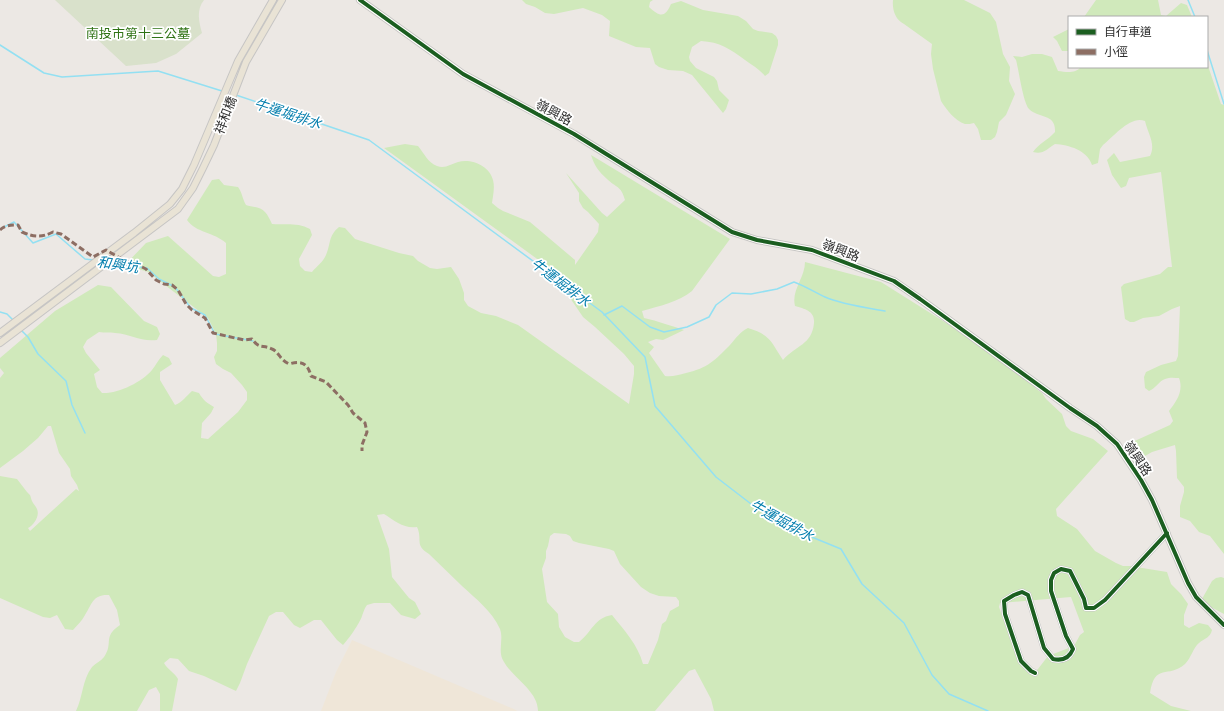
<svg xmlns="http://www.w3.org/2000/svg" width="1224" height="711" font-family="Inter,'Noto Sans TC',sans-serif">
<rect width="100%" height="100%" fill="#ece8e4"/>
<path fill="#efe6d8" d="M352 640 516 710 517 711H321L336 672Z"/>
<path fill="#d0e9bb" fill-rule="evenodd" d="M522 0H653L650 2 649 7C660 17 665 18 671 4L681 1 703 10 738 16 746 21 753 29 758 31 772 33 776 36 778 40V45L769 73 765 76C759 69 752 65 745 60 730 49 720 42 701 41L692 47 689 57 690 61 696 68 714 77 717 81 719 90 729 100 726 109 723 113 692 75 683 71 668 70 659 67 655 64 650 48 636 47 609 36 610 21 602 15 583 8 554 14 545 13 535 7 526 4Z
M893 0H964L990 13 996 22 1003 54 1010 67 1009 81 1015 94 1006 115 999 122 997 132 995 137 991 140H981L978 129 974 123C971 124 968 124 965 124 955 121 946 109 941 101L933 69 931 54 932 44 904 24C895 20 892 9 893 0Z
M1096 0H1158L1161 15 1166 16 1181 3 1187 5 1192 17H1084Z
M1069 29V51H1062L1057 41 1053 37Z
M1032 54H1042L1052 57 1058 71C1066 72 1075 74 1081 67H1207V63L1221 104 1224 105V554L1210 536 1199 532 1190 521 1180 517V506L1184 492V487L1177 478 1176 451 1175 445 1152 452 1138 460 1134 459 1128 444 1170 425 1173 421 1169 411C1176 402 1184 391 1179 378 1175 378 1170 377 1165 379 1159 381 1156 388 1149 391L1145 388 1144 377 1146 372 1161 365 1176 361 1178 356 1180 306 1172 309 1159 316 1143 318 1134 322H1130L1125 319 1121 287 1124 284 1160 274 1168 267H1172L1161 172 1129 178 1126 186 1121 188 1112 175 1107 160 1114 153 1120 162 1150 156C1156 144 1148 134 1145 121 1131 115 1114 136 1103 145L1100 149 1098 163 1092 165C1087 150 1069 145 1055 144 1047 149 1043 155 1033 152 1038 144 1048 140 1055 132 1056 113 1039 119 1029 109 1023 102 1019 71 1016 60L1013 56 1022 57Z
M405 144 418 146C424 153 428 163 437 166 445 169 451 164 458 162 471 158 490 166 493 180 495 187 493 196 492 203L498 208 503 211 530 222 575 260V265L598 232 599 224 588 212 583 208 579 201V193L566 173 602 213 607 217 625 200C621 185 616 188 607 179 599 172 594 165 591 155L730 239 692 291C679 302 659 306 642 311L644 318C658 321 671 326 684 330L663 340 656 339 648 342 654 347 649 353 665 376C672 377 678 375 686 373 708 368 715 360 730 345 736 338 740 332 748 328 771 335 771 342 783 360 796 345 812 345 814 323 815 311 805 309 795 306 791 290 805 278 805 262L881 282 1005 360 1031 382 1035 388 1042 393 1046 399 1062 414 1066 426 1071 431 1093 439 1108 451 1056 509 1057 516 1077 529 1095 551 1116 563 1123 566H1130L1167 572 1171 584 1181 594 1188 604 1184 615V625L1189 628 1199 623 1208 625 1212 630C1210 638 1205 638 1199 643 1193 648 1191 658 1185 664 1168 679 1155 662 1150 693L1171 706 1191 711H714L711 699 695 669 689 671 655 711H538C538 691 513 678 504 662 497 652 504 640 500 629 492 611 476 599 462 586 451 575 440 565 429 554 414 545 423 540 417 527 404 529 395 521 384 514L377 515 389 549 392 577 409 598 415 602 421 614 415 619 401 615 390 603H374L367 605C364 609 364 611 362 616 360 623 348 640 343 645L337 640 321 620H314L300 628 294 625 283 612H276L269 616 247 664 240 683 236 691 204 676 189 671 178 659 170 658 164 663C168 670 174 672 178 679L172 711H160V694L156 687 149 690 137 711H76C83 697 82 680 92 667 96 663 101 661 104 657 114 643 102 637 120 625L117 610 109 595C93 594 92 604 85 615 82 621 77 625 73 630L65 629 57 615 50 618 43 617 0 598V476L17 479 27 492 30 495C31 497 31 499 32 501 33 504 36 506 37 509 40 516 34 525 28 528L30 531 76 489 79 491 77 485 71 476 70 469 59 453 51 426H48L38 438 23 451 0 468V378L4 373 0 368V358L55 311 98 285 111 287 144 321 157 327 160 334 157 340C140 342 131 334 115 333 110 332 105 333 99 332L87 340 83 347 86 353 100 370 94 374 97 387 102 393C118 394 142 382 152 370 156 365 158 360 163 355L169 358 172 364 160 372V380L175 405C183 402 186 396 192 391L199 393C203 400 207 403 214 407L211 413 202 423 201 438 208 439 238 412 247 400V392L242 385 231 373 223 369 216 364 214 357 217 351V343L216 334 208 318 148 272 125 265 146 243 168 236 213 276 219 277 226 274V243C214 232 196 233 187 220L212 180 219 179 224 185 238 187C242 192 242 198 246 205 252 207 261 207 265 212 268 215 270 220 272 224 285 225 298 222 310 229L312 235 299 259 300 266 305 271 312 272C316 267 323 262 326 255 331 244 328 236 339 227L345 228 355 239 399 253 413 256 418 261 430 268 437 269 451 267 459 279 464 293V300L468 306 481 313 496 316 518 325 629 404 634 374V366L624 354 595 327 583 317 568 295 561 281 551 269 384 148ZM554 533 566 534 570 536 573 541 579 543 609 549 614 551 620 564 641 587 650 593 659 596 676 597 679 601V606L670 611 666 621 662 624 658 640 648 664H643C638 645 624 630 612 615 594 618 592 632 579 642H574L565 637 559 627 558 614 547 602 542 569 546 558V551L548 546 550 536ZM1071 597 1084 632 1080 635 1074 646 1048 656 1038 669 1034 672 1020 657 1017 658 999 607 1000 603Z
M1221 577 1224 578V614L1209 606 1202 599 1212 581 1216 578Z"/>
<path fill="#d9e1cb" d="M55 0H204C196 10 199 22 202 33L176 54 156 63 126 66Z"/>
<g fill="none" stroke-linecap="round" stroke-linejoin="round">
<path stroke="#93e0f2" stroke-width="1.5" d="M1188 0 1195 17
M0 45 44 73 62 77 158 71 222 91
M1207 50 1224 104
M236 95 369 140 602 312 645 357 655 406 716 477 755 507 797 531 841 549 862 584 904 623 932 675 949 694 988 711
M0 229 14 222 33 243 56 234 85 259 93 260
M111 263 147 268 159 279 175 287 191 308 205 315 215 334 253 341
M0 312 7 314 14 321
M604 315 622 306 650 327 664 332 687 327 709 317 716 305 732 293 751 294 777 289 794 282C805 286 814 292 825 297 840 304 868 308 885 311
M21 330 28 337 38 354 66 381 72 405 85 433"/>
<g stroke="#c6c5c5" stroke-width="7">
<path id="minor" d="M1035 673 1031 671 1021 661 1005 614 1004 601 1014 595 1022 592 1028 595 1044 648 1053 659C1062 661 1069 659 1073 649L1066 636 1051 591V580L1054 573 1061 569 1070 571 1084 599 1086 608H1094L1105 600 1167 533"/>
</g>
<g stroke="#c6c5c4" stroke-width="8">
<path id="major" d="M360 0 463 74 574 134 732 232 757 240 812 250 894 281 920 299 1070 408 1097 426 1117 444 1141 480 1152 500 1188 583 1196 597 1224 625
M0 333 134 233 170 204 182 189 194 165 238 61 273 0
M0 343 178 209 193 188 203 168 214 145 246 62 282 0"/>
</g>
<use href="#minor" stroke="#fcfcfb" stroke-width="5"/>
<use href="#major" stroke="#e9e3d5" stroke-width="6"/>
<path stroke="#8d6e63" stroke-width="3" stroke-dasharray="6 3" stroke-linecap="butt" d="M0 230C5 225 12 225 18 225L22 232C34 237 41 238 53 232L61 234 93 257 106 250 125 261 138 265 146 269 156 280 164 284 172 285 178 290 186 304 192 310 205 318 213 333 244 340 252 339C260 350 262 344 272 349 279 352 279 359 289 364 302 360 308 364 311 376L326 382 348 405 353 413 365 423 367 432 362 445V451"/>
<g stroke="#fff" stroke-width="6">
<path id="cycleway" d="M360 0 463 74 574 134 732 232 757 240 812 250 894 281 920 299 1070 408 1097 426 1117 444 1141 480 1152 500 1188 583 1196 597 1224 625
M1035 673 1031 671 1021 661 1005 614 1004 601 1014 595 1022 592 1028 595 1044 648 1053 659C1062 661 1069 659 1073 649L1066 636 1051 591V580L1054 573 1061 569 1070 571 1084 599 1086 608H1094L1105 600 1167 533"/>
</g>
<use href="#cycleway" stroke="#1b5e20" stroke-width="4"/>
</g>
<g text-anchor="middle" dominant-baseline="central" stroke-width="3.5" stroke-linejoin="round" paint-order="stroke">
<g font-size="13" fill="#2f7315" stroke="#fff">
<text x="138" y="33">南投市第十三公墓</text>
</g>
<g font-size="13" fill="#2e2e2e" stroke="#fff">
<text transform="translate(554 112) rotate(28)">嶺興路</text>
<text transform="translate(225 115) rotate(-69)">祥和橋</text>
<text transform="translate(841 250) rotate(21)">嶺興路</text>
<text transform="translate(1138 458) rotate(56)">嶺興路</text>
</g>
<g font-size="14" font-style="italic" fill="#037ead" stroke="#fff">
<text transform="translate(288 113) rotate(18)">牛運堀排水</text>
<text transform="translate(118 264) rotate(8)">和興坑</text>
<text transform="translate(561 282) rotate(37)">牛運堀排水</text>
<text transform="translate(782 520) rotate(29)">牛運堀排水</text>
</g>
</g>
<rect x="1068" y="16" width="140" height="52" fill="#ffffff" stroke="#ababab"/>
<rect x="1076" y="29" width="20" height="6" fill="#1b5e20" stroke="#ababab"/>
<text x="1104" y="36" font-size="12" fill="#2e2e2e">自行車道</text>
<rect x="1076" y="49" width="20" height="6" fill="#8d6e63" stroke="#ababab"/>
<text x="1104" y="56" font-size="12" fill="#2e2e2e">小徑</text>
</svg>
